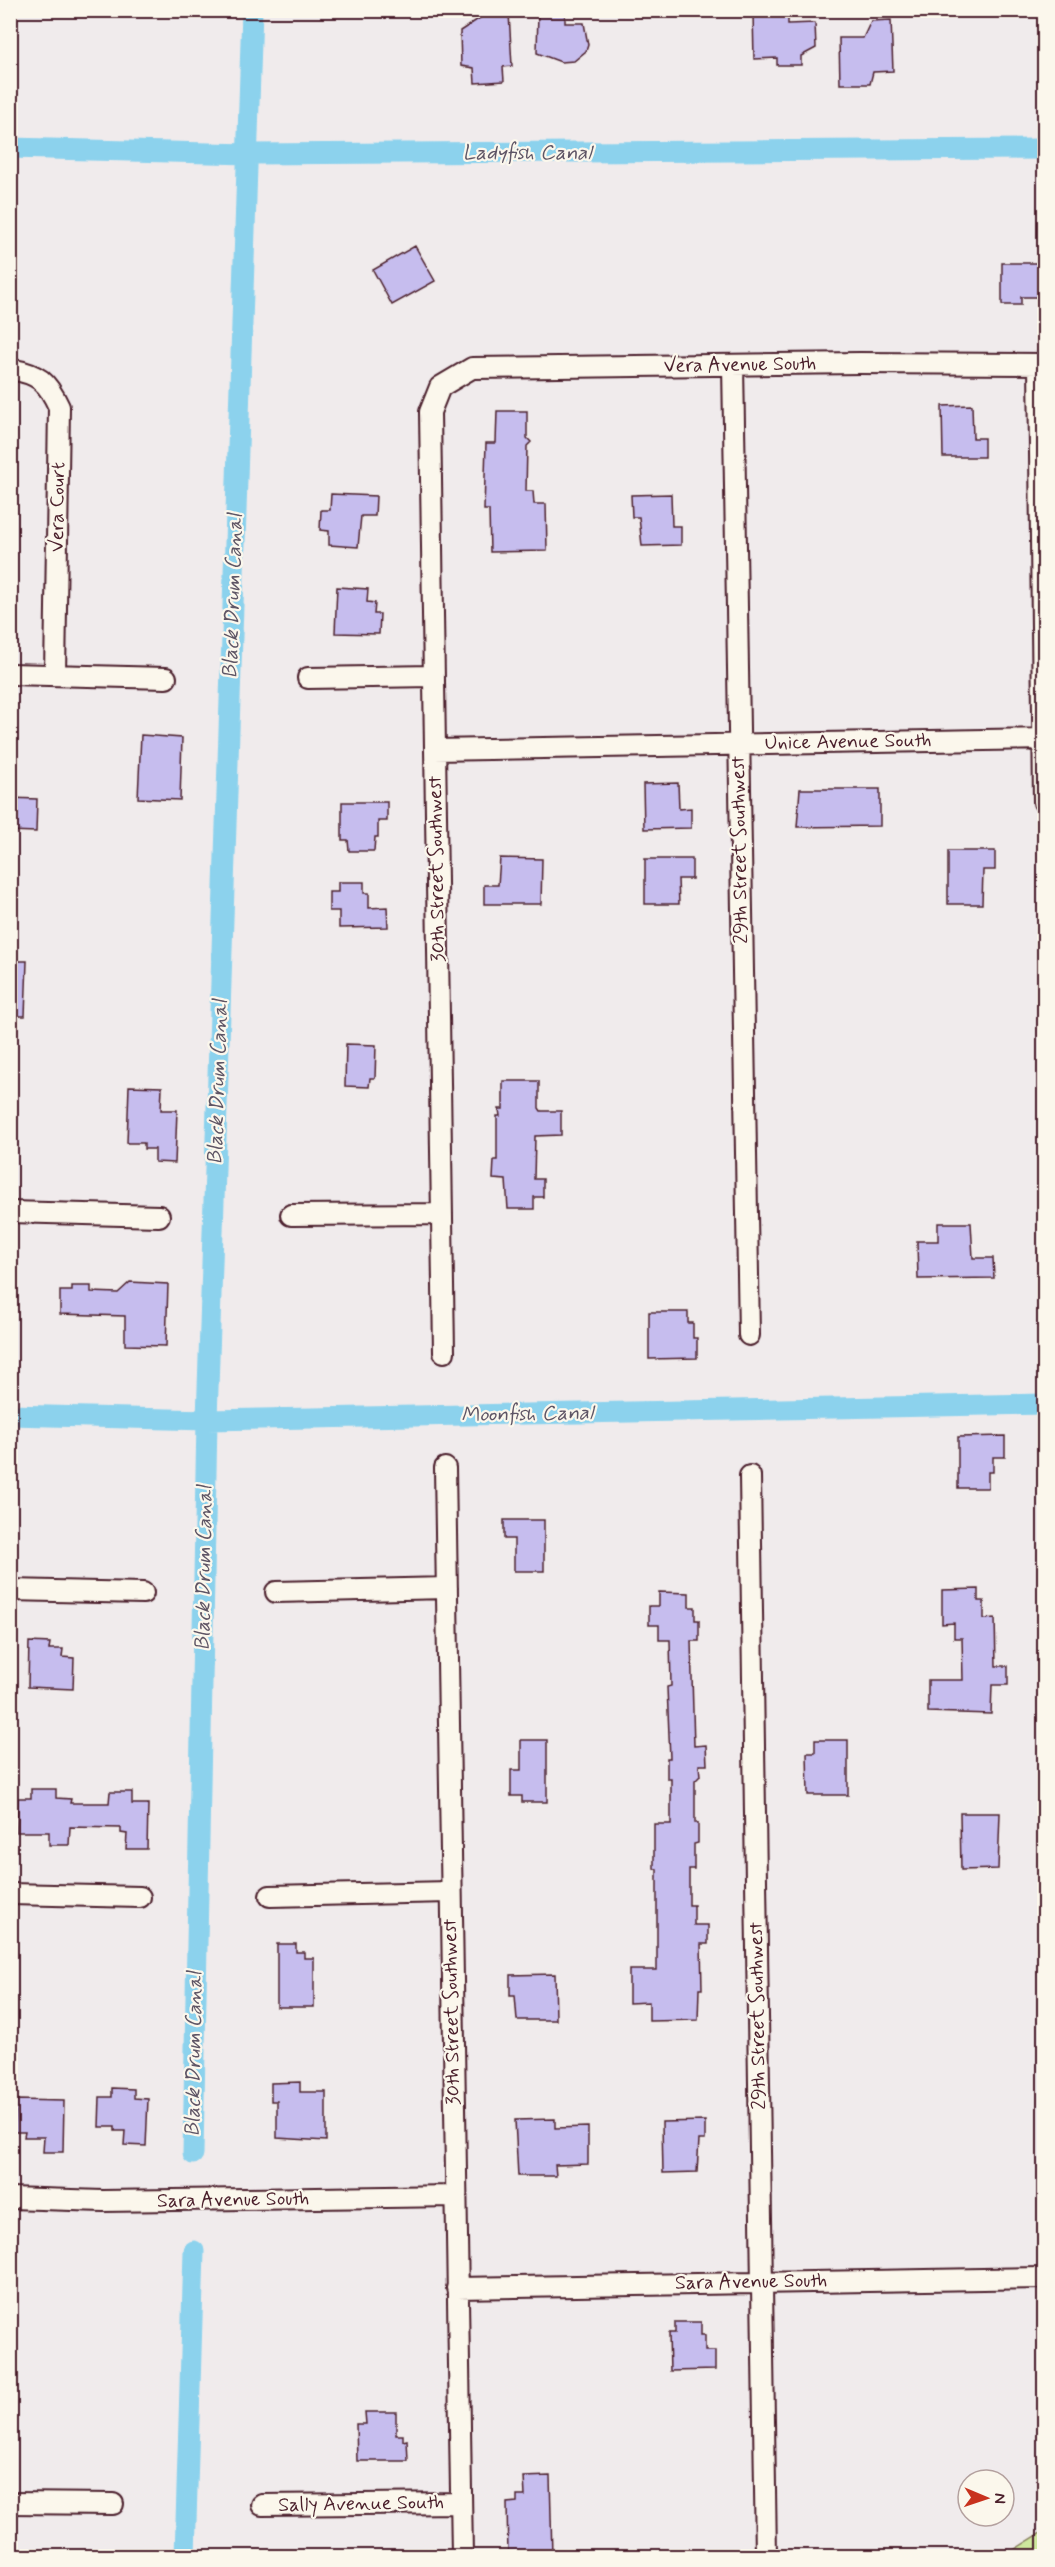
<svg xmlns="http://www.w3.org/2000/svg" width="1055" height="2567" font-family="Mynerve,sans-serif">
<rect width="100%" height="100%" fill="#f0ebec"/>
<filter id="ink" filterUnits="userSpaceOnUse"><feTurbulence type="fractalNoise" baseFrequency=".0167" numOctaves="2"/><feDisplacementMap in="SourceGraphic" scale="12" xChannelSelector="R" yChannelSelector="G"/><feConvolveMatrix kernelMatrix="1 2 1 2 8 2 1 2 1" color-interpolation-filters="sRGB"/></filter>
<g filter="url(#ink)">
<path fill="#cee79d" stroke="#8c8364" stroke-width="1.5" d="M1044 2531V2556H1004Z"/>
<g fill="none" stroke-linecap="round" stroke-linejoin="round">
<path stroke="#8cd2ed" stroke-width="21" d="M10 148 249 154 1044 149
M10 1415 207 1420 1044 1404
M193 2154 207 1420 252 10
M185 2556 194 2251"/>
</g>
<path fill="#c6bdee" stroke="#4a1f2b" stroke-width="1.5" d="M538 12 565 13V23H584L588 45 586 51 574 61 561 62 537 53Z
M753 12H788V24L815 23 816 48 801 56V65H777V58L754 59Z
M509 13 512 66 503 67 504 81 475 83 474 68 461 66 460 31 486 14Z
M891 20 893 71 873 72 870 84H840L839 38H863L871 21Z
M415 246 435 281 392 305 373 270Z
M1002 263H1044V297H1021V305H1002Z
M972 405 973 438H984V457H943L942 406Z
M497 411H527V438L531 442 527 446 526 491H533L534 504H546L547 551 490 552 489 510H484L486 443H496Z
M331 494 376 496 375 516H361L358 547 329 545V531L320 530 321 510H330Z
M671 494 672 526H681V545L642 546 639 517H632L631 495Z
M337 587 368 589 367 602 375 603 374 614H380L379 634 335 633Z
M141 735 182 738 180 800 138 798Z
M678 783 679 809 691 808V828L644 829 643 784Z
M800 789H880V826L797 827Z
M10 798 37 799 36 832 10 831Z
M342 802H387V821H378V837H375L374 851H349L348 840H342Z
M948 851H995V870H983L982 904H948Z
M500 858 542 859 541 904H484V885H498Z
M645 859H692V879H678L679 904H645Z
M338 882H364V893H369V908L387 907 388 927 339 928V911H329V892H338Z
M10 961H27L25 1016H10Z
M346 1044 376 1045 375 1078H370L369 1087 345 1086Z
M503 1081H539V1108L541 1111H561V1135L535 1136 534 1179H543V1197H534V1209H508L506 1180 493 1179 494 1160H497V1116H500L499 1109H503Z
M129 1086 162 1087 161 1110H177L175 1163 155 1162V1149H144V1143H127Z
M938 1223H971L973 1258H993L994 1278 918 1279 917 1241H938Z
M130 1282 168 1284 166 1346 125 1345V1316L60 1314V1291H72V1286H91V1292L118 1293Z
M649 1312H688V1323H693V1338H697V1358L649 1359Z
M1005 1436V1457H993V1472H988V1488H958V1437Z
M504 1520H544V1571H514V1539H504Z
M978 1589V1601H984V1619L995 1618 996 1666H1008V1685H992L991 1714 928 1712V1680H963L962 1638H954V1623L942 1624V1590Z
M659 1592 689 1593V1607H695V1620H699V1641H691L694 1746 706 1745 707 1765H699L700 1776 695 1781V1823H698V1843L694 1844V1869H689V1905H694V1925H708V1944H701L702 1989H699L698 2020 649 2021V2002L629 2003V1970H657V1869H654V1824H671V1779H667V1758H670L667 1687 671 1686 670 1640H659V1625H649V1606H659Z
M29 1642 50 1643 49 1649H63L62 1657 74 1658 73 1689 28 1687Z
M521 1740H547V1802H522V1796H511V1770H521Z
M815 1740H848V1795H808L807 1753H815Z
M31 1789H56V1798L71 1799 70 1803H109L110 1792H132V1804H148L147 1849H126L127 1834 121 1833V1828L70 1827 69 1845H49V1832H17L18 1798H31Z
M960 1813H1000L998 1869 961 1870Z
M277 1944H296V1952H304V1958H314V2007H277Z
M555 1974 556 2020H517L515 1995H510V1975Z
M300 2082V2092H326V2141L277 2138V2101H271V2083Z
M112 2088 134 2089V2098L148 2099 146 2146 124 2145 125 2131H115V2127H99L100 2097H112Z
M16 2100 64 2101 63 2152H43L44 2137H24L25 2132H15Z
M555 2119V2128L588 2127V2164L555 2165 556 2176H518L515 2120Z
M705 2121V2140H699L697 2172 663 2173 662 2122Z
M675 2322H701V2335H705V2351H715V2370L670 2371 669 2333H675Z
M365 2412H396V2435H403V2441L407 2440 408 2461H357L356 2424H366Z
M550 2476 552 2556H508L507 2503 517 2502V2496H525L524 2477Z"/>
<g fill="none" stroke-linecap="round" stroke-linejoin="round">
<g stroke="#4a1f2b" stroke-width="24">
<path id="street" d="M1039 364 1044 802
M733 365 749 1335
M10 369C39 374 47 381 59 407L55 675
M10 674 166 678
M308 678 433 676
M435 750 1044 739
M10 1212 159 1216
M291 1215 442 1214
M444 1352 430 412 440 387 472 368 860 363 1044 364
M445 1468 462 2556
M750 1476 766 2556
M10 1590 143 1593
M276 1592 447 1588
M10 1894 140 1897
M270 1896 450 1892
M10 2198 103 2201 455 2196
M457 2288 1044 2278
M10 2503 113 2504
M262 2505 461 2503"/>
</g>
<use href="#street" stroke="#fbf7ec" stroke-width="20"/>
</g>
</g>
<g text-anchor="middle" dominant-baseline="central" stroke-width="4.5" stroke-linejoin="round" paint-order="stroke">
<g font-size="20" fill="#4a1f2b" stroke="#fbf7ec">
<text transform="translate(740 365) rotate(-1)">Vera Avenue South</text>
<text transform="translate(58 507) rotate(-89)">Vera Court</text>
<text transform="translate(848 742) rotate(-1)">Unice Avenue South</text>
<text transform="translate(740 850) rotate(-91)">29th Street Southwest</text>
<text transform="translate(437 869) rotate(-91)">30th Street Southwest</text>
<text transform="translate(452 2012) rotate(-91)">30th Street Southwest</text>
<text transform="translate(758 2016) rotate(-91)">29th Street Southwest</text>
<text transform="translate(233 2200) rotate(-1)">Sara Avenue South</text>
<text transform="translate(751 2282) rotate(-1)">Sara Avenue South</text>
<text transform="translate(361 2504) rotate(-1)">Sally Avenue South</text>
</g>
<g font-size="21" font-style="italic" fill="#5e5565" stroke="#fbf7ec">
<text x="527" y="153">Ladyfish Canal</text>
<text transform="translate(233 596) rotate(-88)">Black Drum Canal</text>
<text transform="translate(218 1082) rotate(-88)">Black Drum Canal</text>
<text transform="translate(527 1414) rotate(-1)">Moonfish Canal</text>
<text transform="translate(204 1568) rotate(-89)">Black Drum Canal</text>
<text transform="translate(194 2054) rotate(-89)">Black Drum Canal</text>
</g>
</g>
<rect width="1055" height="2567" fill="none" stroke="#fbf7ec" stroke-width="36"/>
<rect x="18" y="18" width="1019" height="2531" fill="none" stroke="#4a1f2b" stroke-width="2" filter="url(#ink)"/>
<g transform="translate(986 2498) rotate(92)"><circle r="28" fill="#fbf7ec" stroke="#b4a19f" stroke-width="1.5"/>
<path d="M0-4.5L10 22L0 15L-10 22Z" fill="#c8321e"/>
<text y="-9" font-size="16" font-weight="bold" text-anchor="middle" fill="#4a1f2b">N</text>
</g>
</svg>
